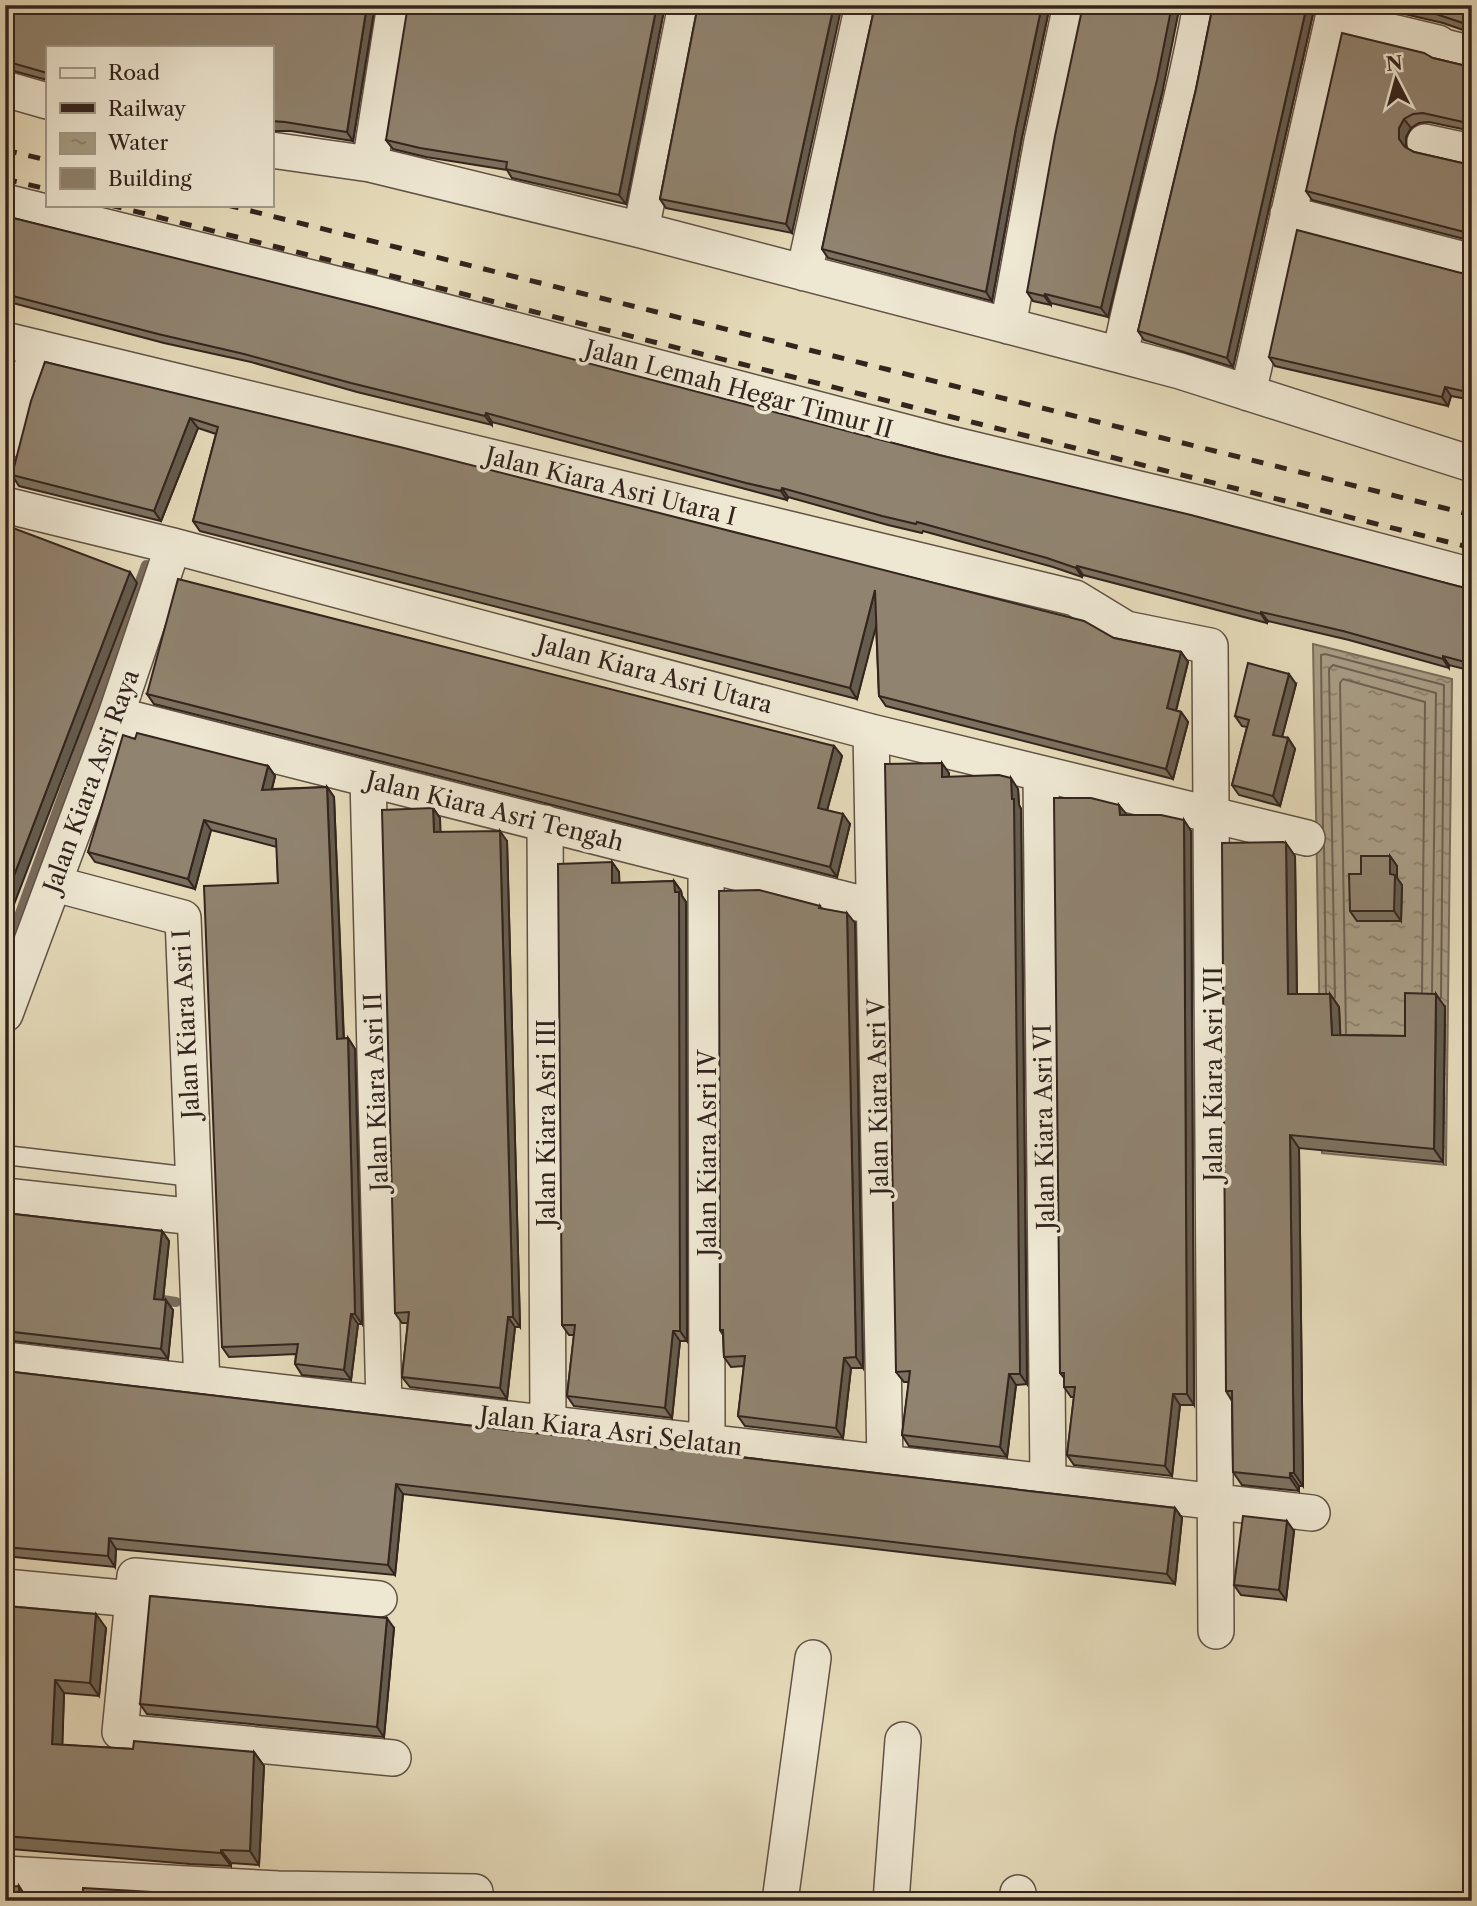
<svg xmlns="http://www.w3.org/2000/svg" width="1477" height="1906" font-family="'Libre Caslon Text',serif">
<defs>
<pattern id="water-ripples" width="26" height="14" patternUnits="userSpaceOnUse" patternTransform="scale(1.75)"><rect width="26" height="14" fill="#a89c84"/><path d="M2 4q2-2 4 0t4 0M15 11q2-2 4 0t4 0" fill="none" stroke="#897f6b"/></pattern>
</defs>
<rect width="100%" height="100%" fill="#e5dab9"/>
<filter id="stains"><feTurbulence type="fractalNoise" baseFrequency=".00286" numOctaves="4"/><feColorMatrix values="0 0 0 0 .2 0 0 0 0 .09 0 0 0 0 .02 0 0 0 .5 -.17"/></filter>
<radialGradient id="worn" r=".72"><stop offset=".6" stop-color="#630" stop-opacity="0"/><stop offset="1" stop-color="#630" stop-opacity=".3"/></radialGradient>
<path fill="url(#water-ripples)" stroke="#796c5b" stroke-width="2" d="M1313 644 1452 679 1446 1165 1322 1153Z"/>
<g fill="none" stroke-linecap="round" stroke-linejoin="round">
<path stroke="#6e6051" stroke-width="2" d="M1323 829 1321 655 1325 654 1444 685 1441 998
M1324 846 1326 993
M1335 998 1329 669 1333 665 1436 693 1432 992
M1346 1034 1340 683 1343 679 1425 702 1422 992"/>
<path stroke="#796c5b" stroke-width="10" d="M5 955 146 565
M156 1299 176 1302"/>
<g stroke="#605245" stroke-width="21">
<path id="lane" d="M5 1155 192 1177"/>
</g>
<g stroke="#605245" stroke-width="38">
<path id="street" d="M1333 18 1438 43 1444 47 1472 54
M5 89 47 101
M1425 142 1472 152
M271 150 370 164 641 230 1120 355 1180 371 1472 464
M370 164 395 5
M5 202 380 295 950 444 1202 504 1472 576
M1288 214 1472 262
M641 230 686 5
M804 273 863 5
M1008 326 1042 141 1071 5
M5 340 1075 598 1126 629 1210 646 1216 1631
M1120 355C1144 238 1180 123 1201 5
M1248 393 1336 5
M5 442 39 348
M5 505 173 546 871 732 1307 838
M116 715 874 907
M871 732 885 1463
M1041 774 1048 1481
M368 779 384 1405
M545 823 548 1424
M706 864 707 1442
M55 884 183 918 202 1384
M5 1014 116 715 173 546
M5 1196 195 1217
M5 1360 1312 1513
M5 1587 133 1599 120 1732 393 1758
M133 1599 135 1576 379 1599
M5 1874 278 1889 475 1892
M780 1901 813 1658
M891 1901 903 1740
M1017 1901 1018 1893"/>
</g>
<use href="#lane" stroke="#eee7d2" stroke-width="18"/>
<use href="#street" stroke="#eee7d2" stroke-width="35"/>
<path stroke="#33241e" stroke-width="5" stroke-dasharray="12 12" stroke-linecap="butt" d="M5 150 47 160
M5 179 47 189
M110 205 1472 548
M227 205 1472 515"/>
</g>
<path fill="#7c715f" stroke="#33241e" stroke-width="2" d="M5 5H375L353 141 291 131H271V47H47V80L10 70H5Z
M665 5 626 204 512 178 507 170 426 157 393 149 386 140Z
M698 5 792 233 666 208 660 199Z
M875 5H1050L1022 137 992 301 828 258 822 249Z
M1213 5H1315L1233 367 1144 340 1138 331 1196 89Z
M1366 5H1472V33L1443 23Z
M1433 58 1462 65 1472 64V131L1429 122 1419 123 1411 128 1406 137V148L1414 152 1462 163 1472 162V241L1312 200 1306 191Z
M1163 89 1108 317 1051 303V305L1033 301 1027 292Z
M5 216 939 455 1461 587 1472 586V671L1449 665V668L1349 640 1268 621 1267 623 1083 575 1082 577 1053 567 923 531 922 533 888 525 788 497 787 500 753 491 492 422V425L357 392 251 362 164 343 5 301Z
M1472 272V400L1451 396 1448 406 1275 366 1269 357 1461 273Z
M45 362 1114 638 1181 652 1188 662 1176 711 1181 712 1188 722 1173 779 886 706 879 696 876 623 857 699 200 531 193 521 216 434 198 428 161 521 19 486 12 475Z
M1296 684 1282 737 1288 738 1295 749 1280 806 1239 795 1232 785 1247 727 1242 726 1235 716Z
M147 694 834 746 842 756 827 810 850 824 837 877 154 704Z
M135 739 268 766 275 776 272 789 327 787 334 797 344 1039 348 1038 355 1049 362 1324H358L351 1380 302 1375 295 1364 296 1354 229 1357 222 1347 278 883 277 847 211 830 195 889 95 862 88 852Z
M949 773V777L1018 789 1019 805 1021 809 1027 1384 1016 1385 1007 1457 909 1446 902 1435 909 1382H904L896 1372Z
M433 808 440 818V832L507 841 520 1327H515L507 1399 410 1387 402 1377 408 1323H402L395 1313Z
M1127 815 1191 831 1194 1405H1180L1172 1476 1074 1465 1067 1455 1074 1397H1071L1064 1387V1378L1060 1373Z
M1295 856 1297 994H1330L1339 1007 1340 1035 1405 1036 1445 1007 1443 1162 1299 1148 1303 1486H1299V1491L1242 1485 1233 1472 1232 1401 1226 1391Z
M1390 856 1397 866V878L1402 885 1401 921H1357L1350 911 1361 874Z
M612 862 619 872V883L674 881 681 891 682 896 686 902 687 1341H680L672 1418 574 1406 567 1396 574 1335H569L562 1325Z
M820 906 821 908 855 923 863 1368H851L843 1438 745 1426 738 1416 744 1366 731 1367 724 1357 723 1335 720 1330Z
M5 1213 162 1231 169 1241 163 1300 173 1310 168 1359 5 1340Z
M5 1371 1175 1508 1182 1518 1175 1584 403 1494 395 1575 116 1549 115 1567 5 1556Z
M1294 1531 1286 1600 1241 1595 1234 1585Z
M5 1606 106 1628 99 1696 64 1693 62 1745 133 1749 254 1752 264 1766 259 1865 231 1863V1866L190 1864 11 1849 12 1854 5 1855Z
M394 1628 384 1737 147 1714 140 1704Z"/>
<path fill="#655c4e" stroke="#33241e" stroke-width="2" d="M367 5H375L353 141 347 132Z
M657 5H665L626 204 619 195Z
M834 5H842L792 233 786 224Z
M1042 5H1050L1022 137 992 301 986 292 1016 128Z
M1172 5H1180L1163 89 1108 317 1101 308Z
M1307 5H1315L1233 367 1227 358Z
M1404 119 1411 128 1406 137V148L1411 156 1399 139V128Z
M1045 294 1051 303V305L1044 296Z
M1445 387 1451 396 1448 406 1442 397Z
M486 413 492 422V425L485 416Z
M190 418 198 428 161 521 154 511Z
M782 488 788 497 787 500 781 491Z
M1077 566 1083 575 1082 577 1076 568Z
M130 572 137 583 5 928V899Z
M875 590 883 600 857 699 850 688Z
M1261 612 1268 621 1267 623 1261 614Z
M1181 652 1188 662 1174 718 1167 708Z
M1443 656 1449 665V668L1443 659Z
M1289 674 1296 684 1280 745 1273 735Z
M1181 712 1188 722 1173 779 1166 769Z
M1288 738 1295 749 1280 806 1273 796Z
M834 746 842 756 825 818 818 808Z
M942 763 949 773V787L942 777Z
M268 766 275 776 269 800 262 790Z
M1011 778 1018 789 1019 805 1021 809 1027 1384 1020 1374Z
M327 787 334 797 344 1049 337 1039Z
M1119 805 1127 815H1120Z
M433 808 440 818 441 842 434 832Z
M843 814 850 824 837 877 830 867Z
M204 820 211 830 195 889 188 879Z
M1184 820 1191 831 1194 1405 1187 1394Z
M500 831 507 841 520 1327 513 1317Z
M1286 843 1295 856 1297 1006 1288 994Z
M1390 856 1397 866V878L1402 885 1401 921 1394 911 1390 874Z
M612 862 619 872 620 893 612 883Z
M674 881 681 891 682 896 686 902 687 1341 680 1331Z
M847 913 855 923 863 1368 856 1357Z
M1330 994 1339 1007 1341 1048 1332 1035Z
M1436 994 1445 1007 1443 1162 1434 1149Z
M348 1038 355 1049 362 1324 355 1314Z
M1290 1135 1299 1148 1303 1486 1294 1473Z
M162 1231 169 1241 162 1309 154 1299Z
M166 1300 173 1310 168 1359 161 1349Z
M351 1314 358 1324 351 1380 344 1370Z
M508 1317 515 1327 507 1399 500 1388Z
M673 1331 680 1341 672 1418 665 1408Z
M844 1358 851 1368 843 1438 836 1428Z
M1009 1374 1016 1385 1007 1457 1000 1447Z
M1173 1394 1180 1405 1172 1476 1165 1466Z
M1290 1473 1299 1486V1491L1290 1478Z
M396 1484 403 1494 395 1575 388 1565Z
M1175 1508 1182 1518 1175 1584 1167 1574Z
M1287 1521 1294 1531 1286 1600 1279 1590Z
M109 1538 116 1549 115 1567 108 1556Z
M96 1614 106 1628 99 1696 90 1683Z
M387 1618 394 1628 384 1737 377 1727Z
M55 1680 64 1693 62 1758 52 1744Z
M254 1752 264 1766 259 1865 250 1851Z
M5 1841 11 1849 12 1854 5 1845Z
M221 1850 231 1863V1866L221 1853Z
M19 1886 28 1900V1901H21L19 1892Z"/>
<path fill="#90836f" stroke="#33241e" stroke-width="2" d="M5 5H367L347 132 285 122 271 121V47H47V73L5 61Z
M408 5H657L619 195 506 169 507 162 420 148 386 140Z
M698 5H834L786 224 660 199Z
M875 5H1042L1016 128 986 292 822 249Z
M1083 5H1172L1157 80 1101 308 1045 294 1044 296 1027 292 1055 136Z
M1213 5H1307L1227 358 1138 331 1196 89Z
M1398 5H1472V26L1436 14Z
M1342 33 1424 53 1433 58 1462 65 1472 64V124L1423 113 1413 114 1404 119 1399 128V139L1405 147 1414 152 1462 163 1472 162V234L1306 191Z
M5 216 369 306 939 455 1191 515 1461 587 1472 586V664L1443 656V659L1343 631 1261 612V614L1077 566 1076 568 1047 558 917 522 916 524 882 516 782 488 781 491 746 483 486 413 485 416 351 383 244 354 158 334 5 294Z
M1297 230 1461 273 1472 272V393L1445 387 1442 397 1269 357Z
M45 362 400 447 1084 621 1114 638 1181 652 1167 708 1181 712 1166 769 879 696 875 590 850 688 193 521 218 427 190 418 154 511 12 475 31 401Z
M5 525 130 572 5 899Z
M178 579 834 746 818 808 843 814 830 867 147 694Z
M1248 663 1289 674 1273 735 1288 738 1273 796 1232 785 1249 720 1235 716Z
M137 733 268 766 262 790 327 787 337 1039 348 1038 355 1314H351L344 1370 295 1364 298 1344 222 1347 204 886 278 883 276 839 204 820 188 879 88 852 123 735 135 739Z
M942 763V777L999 775 1011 778 1012 799H1014L1020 1374H1009L1000 1447 902 1435 910 1371 896 1372 885 764Z
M1054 798H1091L1119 805 1120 815H1161L1184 820 1187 1394H1173L1165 1466 1067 1455 1075 1387H1064V1373H1060Z
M433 808 434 832 500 831 513 1317H508L500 1388 402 1377 409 1312 395 1313 382 810Z
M1283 842 1286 843 1288 994H1330L1332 1035 1405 1036V993L1436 994 1434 1149 1290 1135 1294 1473H1290V1478L1233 1472 1232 1391H1226L1222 843Z
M1361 856H1390V874L1395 875 1394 911H1350L1349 874H1361Z
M612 862V883L674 881 675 892H679L680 1331H673L665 1408 567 1396 575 1325H562L558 864Z
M759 890 820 906 819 908 847 913 856 1357 844 1358 836 1428 738 1416 745 1356 724 1357 723 1330H720L719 891Z
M5 1213 162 1231 154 1299 166 1300 161 1349 5 1331Z
M5 1371 1175 1508 1167 1574 396 1484 388 1565 109 1538 108 1556 5 1547Z
M1243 1516 1287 1521 1279 1590 1234 1585Z
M150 1596 387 1618 377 1727 140 1704Z
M5 1606 96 1614 90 1683 55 1680 52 1744 133 1749 134 1741 254 1752 250 1851 221 1850V1853L180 1850 5 1836Z
M5 1881H6L7 1887 19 1886V1892L21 1893V1901H5Z
M83 1888 221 1896V1901H83Z
M286 1899 394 1900 286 1901Z"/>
<g text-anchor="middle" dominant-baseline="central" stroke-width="7" stroke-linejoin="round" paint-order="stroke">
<g font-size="24" fill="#33241e" stroke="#eee7d2">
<text transform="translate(739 389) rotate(15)">Jalan Lemah Hegar Timur II</text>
<text transform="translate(611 486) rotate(14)">Jalan Kiara Asri Utara I</text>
<text transform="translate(655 674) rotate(15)">Jalan Kiara Asri Utara</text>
<text transform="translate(91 781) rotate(-70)">Jalan Kiara Asri Raya</text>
<text transform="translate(495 811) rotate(14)">Jalan Kiara Asri Tengah</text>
<text transform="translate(186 1024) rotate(-93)">Jalan Kiara Asri I</text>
<text transform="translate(1213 1074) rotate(-90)">Jalan Kiara Asri VII</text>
<text transform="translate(376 1092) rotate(-92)">Jalan Kiara Asri II</text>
<text transform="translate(878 1097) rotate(-91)">Jalan Kiara Asri V</text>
<text transform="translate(546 1123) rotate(-90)">Jalan Kiara Asri III</text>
<text transform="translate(1044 1127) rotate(-91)">Jalan Kiara Asri VI</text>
<text transform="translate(707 1153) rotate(-90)">Jalan Kiara Asri IV</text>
<text transform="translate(611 1431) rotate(7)">Jalan Kiara Asri Selatan</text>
</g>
</g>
<rect width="1477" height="1906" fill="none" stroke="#e5dab9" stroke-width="28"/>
<rect x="7" y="7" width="1463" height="1892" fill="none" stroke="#33241e" stroke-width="3.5"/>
<rect x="14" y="14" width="1449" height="1878" fill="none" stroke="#33241e" stroke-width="2"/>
<rect x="46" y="46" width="228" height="161" fill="#eee7d2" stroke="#a3998a" stroke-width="2"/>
<rect x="60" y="68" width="35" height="10" fill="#eee7d2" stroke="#a3998a" stroke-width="2"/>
<text x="108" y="80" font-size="21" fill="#33241e">Road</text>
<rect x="60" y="103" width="35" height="10" fill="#33241e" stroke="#a3998a" stroke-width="2"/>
<text x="108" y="116" font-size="21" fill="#33241e">Railway</text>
<rect x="60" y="133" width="35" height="21" fill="url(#water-ripples)" stroke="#a3998a" stroke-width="2"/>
<text x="108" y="150" font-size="21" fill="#33241e">Water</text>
<rect x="60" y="168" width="35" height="21" fill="#90836f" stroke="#a3998a" stroke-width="2"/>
<text x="108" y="186" font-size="21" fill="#33241e">Building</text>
<g transform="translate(1396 80) rotate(354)" stroke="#eee7d2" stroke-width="5" paint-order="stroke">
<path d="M0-5L12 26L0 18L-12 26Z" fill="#33241e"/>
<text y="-10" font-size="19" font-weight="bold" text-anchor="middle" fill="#33241e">N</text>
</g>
<rect width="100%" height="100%" filter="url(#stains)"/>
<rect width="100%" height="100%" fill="url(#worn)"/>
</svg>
